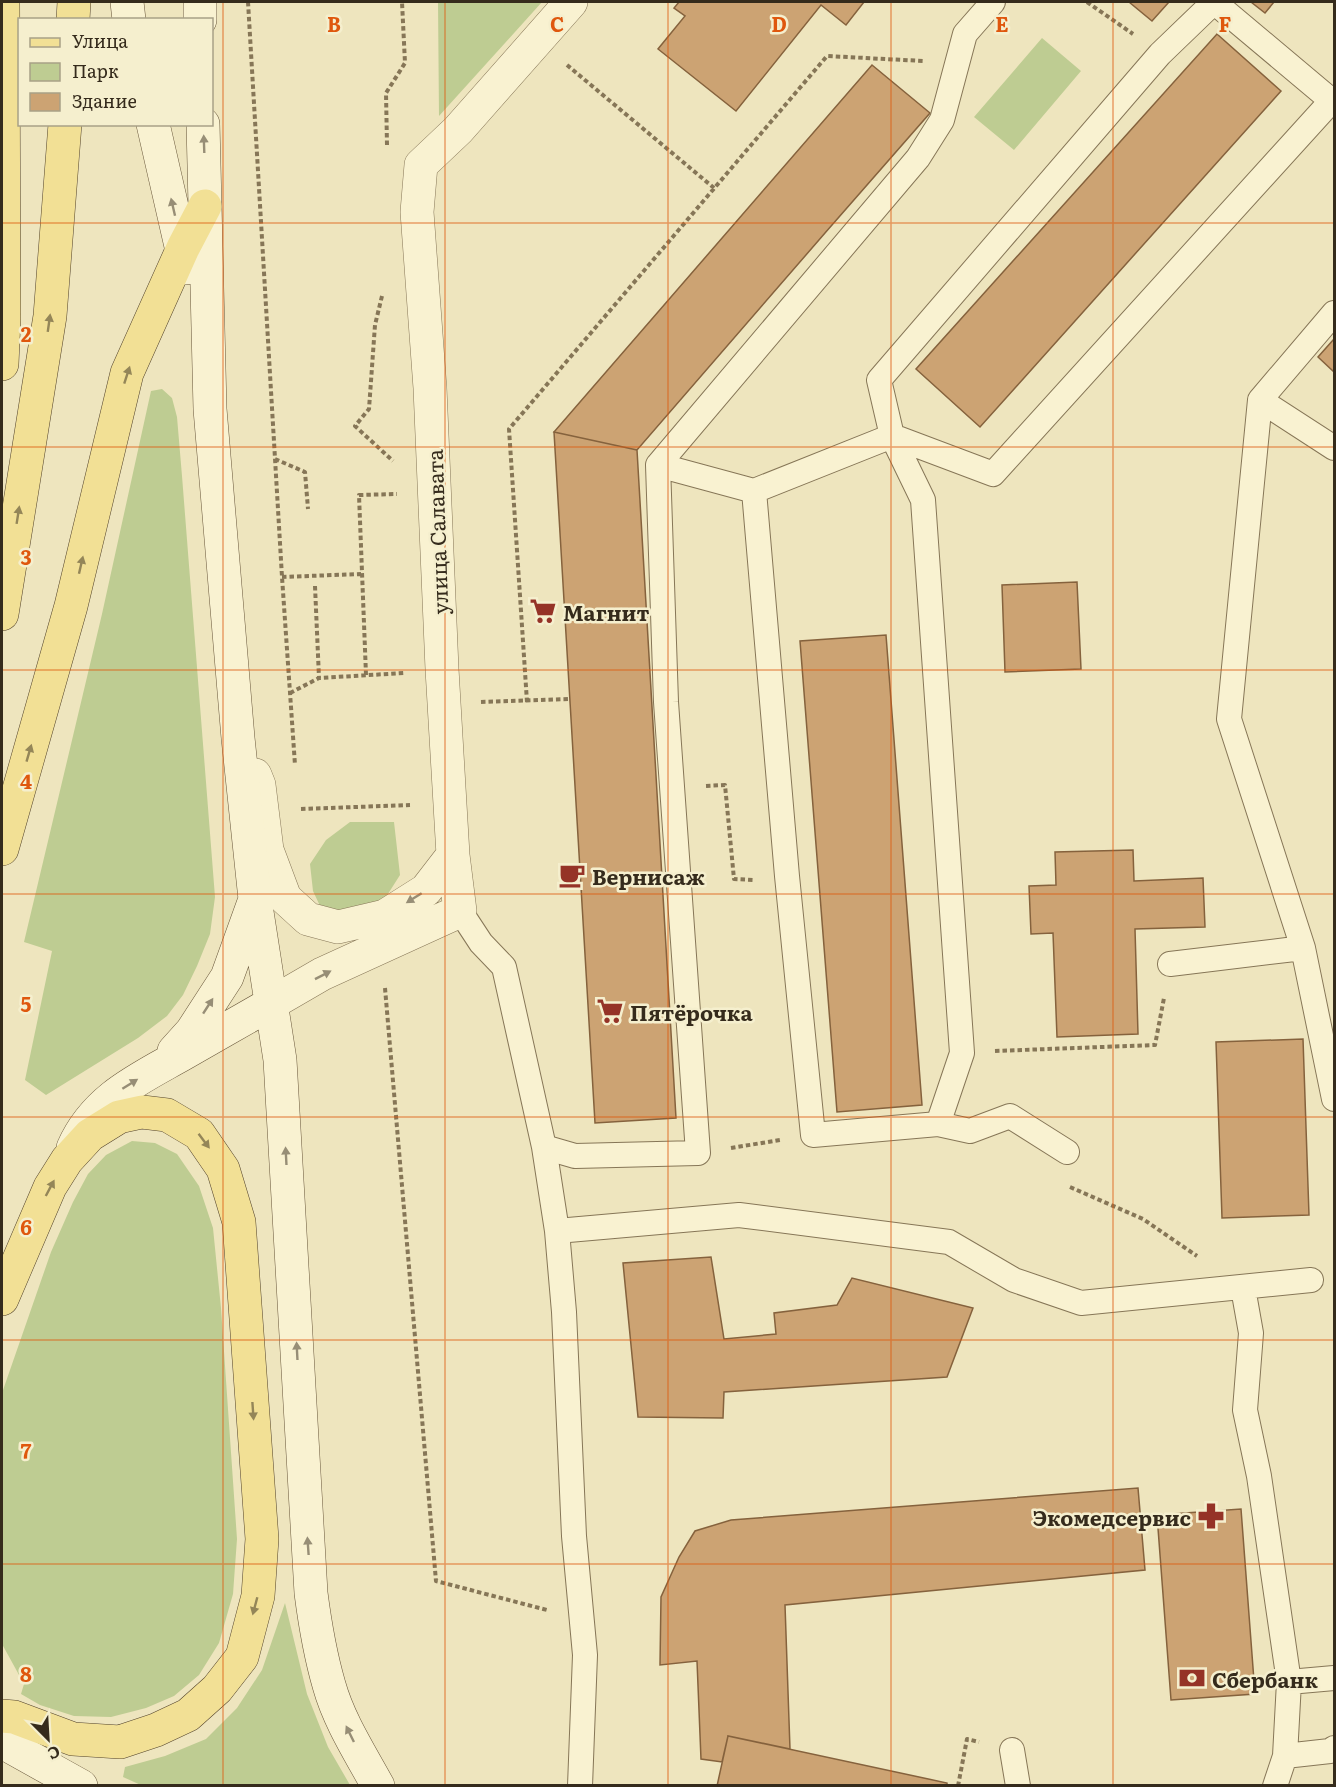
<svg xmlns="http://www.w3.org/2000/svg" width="1336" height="1787" font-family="Literata,serif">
<rect width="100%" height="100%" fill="#eee5be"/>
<path fill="#becc92" d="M438 2H542L439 116Z
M1042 38 1081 71 1014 150 974 117Z
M162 389 172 398 177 417 182 476 215 897 210 934 197 966 183 995 167 1016 138 1038 46 1095 25 1080 52 951 24 942 102 614 151 391Z
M350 822H394L400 875 386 897 359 910 337 914 320 906 313 891 310 864 326 840Z
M132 1141 155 1143 177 1154 199 1186 213 1228 221 1308 237 1539 233 1594 219 1643 199 1675 174 1696 146 1708 111 1717 74 1716 40 1705 21 1694 24 1684 2 1644V1393L51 1252 73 1202 88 1174 106 1155Z
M285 1603 307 1694 328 1747 350 1785 143 1786 123 1777 125 1767 165 1756 206 1739 237 1708 262 1670Z"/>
<path fill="#cca373" stroke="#85623d" stroke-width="1.5" d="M679 2H864L846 25 821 5 736 111 658 49 685 16 674 8Z
M1129 2H1169L1152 21Z
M1251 2H1274L1265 13Z
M1217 34 1281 91 980 427 916 369Z
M872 65 930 113 825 233 637 450 554 432Z
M1334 339V372L1318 357Z
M554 432 637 450 676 1118 595 1123Z
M1077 582 1081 669 1005 672 1002 585Z
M886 635 922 1105 837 1112 800 641Z
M1133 850 1134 881 1203 878 1205 927 1135 929 1138 1034 1057 1037 1053 933 1031 934 1029 886 1056 885 1055 852Z
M1303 1039 1309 1215 1222 1218 1216 1042Z
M711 1257 724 1339 776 1334 774 1313 837 1305 852 1278 973 1308 947 1377 724 1392 723 1418 638 1417 623 1263Z
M1138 1488 1145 1570 785 1605 790 1749 728 1736 722 1762 701 1759 697 1661 660 1665 661 1597 679 1557 695 1531 731 1520Z
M1241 1509 1255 1694 1171 1700 1157 1515Z
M728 1736 947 1783V1786H717Z"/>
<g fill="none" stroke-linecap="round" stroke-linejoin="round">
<g stroke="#867657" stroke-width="26">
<path id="service" d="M1334 313 1260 400 1229 719 1303 948 1334 1099
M1260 400 1334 448
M658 465 754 491 892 436 993 474 1334 98
M754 491 787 876 813 1135 938 1124 970 1131 1010 1116 1067 1152
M460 911 481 943 504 967 544 1147 575 1156 698 1153 666 702 658 465 918 158 942 120 965 34 993 2
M1170 964 1303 948
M938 1124 962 1053 923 500 892 436 879 380 1160 54 1214 2 1332 101
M544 1147 557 1231 564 1312 574 1536 585 1655 580 1786
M557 1231 739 1215 949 1242 1014 1280 1081 1303 1311 1280
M1243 1288 1251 1333 1245 1410 1259 1476 1289 1682 1285 1756 1275 1786
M1289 1682 1334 1678
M1012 1750 1018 1786
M1285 1756 1330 1751 1334 1748"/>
</g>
<g stroke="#867657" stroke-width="34">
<path id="minor" d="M255 775 259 785 267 850 285 898 308 919 338 927 385 916 426 890 453 855
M272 1003 322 974 460 911 453 855 442 669 430 388 417 212 421 165 458 130 571 2"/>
</g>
<g stroke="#68563a" stroke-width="34">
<path id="secondary" d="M127 2 129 20
M200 2V20
M153 124 186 268
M203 124 210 409 238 738 255 899 280 1060 311 1593C315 1624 320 1654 329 1685 339 1721 360 1753 378 1786
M174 1051 192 1031 227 977 254 902
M73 1148C95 1098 139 1079 183 1054 213 1037 242 1020 272 1003
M2 1742 81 1786"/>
</g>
<g stroke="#53432c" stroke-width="34">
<path id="primary" d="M73 20 74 2
M2 364 4 319 3 2
M2 614 50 316 65 124
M2 849 71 606 127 373 183 248 205 206
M2 1299 50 1187 67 1160 90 1135 119 1117 142 1112 167 1115 199 1134 223 1169 239 1222 262 1539 258 1596 242 1657 217 1689 188 1715 156 1730 120 1742 73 1739 14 1717 2 1716"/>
</g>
<path stroke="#867657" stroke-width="4" stroke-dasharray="4.5 3" stroke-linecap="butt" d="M248 2 282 577 295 765
M1087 2 1133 34
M567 65 714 188
M387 145 386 93 405 63 402 2
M382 296 375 325 369 409 355 426 393 461
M275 459 305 472 308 509
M282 577 361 574
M315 586 319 678
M366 675 359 495 397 494
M290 693 319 678 404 673
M481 702 570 699
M527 702 509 429 827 56 923 61
M706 786 725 785 734 879 754 880
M301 809 410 805
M385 988 436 1581 547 1610
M995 1051 1155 1045 1164 998
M731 1148 780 1140
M1070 1187 1143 1219 1197 1256
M958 1786 967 1739 979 1742"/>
<use href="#service" stroke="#f9f2d1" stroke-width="24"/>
<use href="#minor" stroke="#f9f2d1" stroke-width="33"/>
<use href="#secondary" stroke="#f9f2d1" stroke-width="33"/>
<use href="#primary" stroke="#f2e095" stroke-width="33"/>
</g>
<defs><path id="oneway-solid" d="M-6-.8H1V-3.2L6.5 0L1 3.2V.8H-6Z" transform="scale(1.5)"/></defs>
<g fill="#978e76">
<use href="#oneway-solid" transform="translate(204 144) rotate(-92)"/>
<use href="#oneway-solid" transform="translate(173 207) rotate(-103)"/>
<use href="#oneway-solid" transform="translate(414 898) rotate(148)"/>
<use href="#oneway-solid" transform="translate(323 975) rotate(-27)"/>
<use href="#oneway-solid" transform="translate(208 1006) rotate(-57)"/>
<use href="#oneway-solid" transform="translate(130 1084) rotate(-32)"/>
<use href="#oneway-solid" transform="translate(286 1156) rotate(-93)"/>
<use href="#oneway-solid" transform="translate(297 1351) rotate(-93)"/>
<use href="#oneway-solid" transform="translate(308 1546) rotate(-94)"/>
<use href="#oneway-solid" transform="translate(350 1734) rotate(-116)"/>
</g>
<g fill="#948658">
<use href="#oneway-solid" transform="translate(49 323) rotate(-82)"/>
<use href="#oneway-solid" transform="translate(127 375) rotate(-72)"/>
<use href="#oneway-solid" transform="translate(18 515) rotate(-81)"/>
<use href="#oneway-solid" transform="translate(81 565) rotate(-77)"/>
<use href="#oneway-solid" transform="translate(29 753) rotate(-74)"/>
<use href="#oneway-solid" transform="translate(204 1141) rotate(53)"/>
<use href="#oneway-solid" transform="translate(50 1188) rotate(-62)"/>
<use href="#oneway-solid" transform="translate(253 1411) rotate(86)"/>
<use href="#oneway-solid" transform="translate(255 1606) rotate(105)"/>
</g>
<path fill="none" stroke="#df570d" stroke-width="1.5" stroke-opacity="0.55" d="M223 2V1786M445 2V1786M668 2V1786M891 2V1786M1113 2V1786M2 223H1334M2 447H1334M2 670H1334M2 894H1334M2 1117H1334M2 1340H1334M2 1564H1334"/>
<defs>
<g id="supermarket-bare" transform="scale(2.07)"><path d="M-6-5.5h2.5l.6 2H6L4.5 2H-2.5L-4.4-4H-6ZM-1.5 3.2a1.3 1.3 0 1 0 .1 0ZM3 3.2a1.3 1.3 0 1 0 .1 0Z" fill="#953327" stroke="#f5efce" stroke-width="2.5" paint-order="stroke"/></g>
<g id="cafe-bare" transform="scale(2.07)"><path d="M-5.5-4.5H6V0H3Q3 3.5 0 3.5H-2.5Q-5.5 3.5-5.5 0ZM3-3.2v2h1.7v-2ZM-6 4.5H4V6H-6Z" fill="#953327" stroke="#f5efce" stroke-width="2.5" paint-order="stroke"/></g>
<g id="pharmacy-bare" transform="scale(2.07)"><path d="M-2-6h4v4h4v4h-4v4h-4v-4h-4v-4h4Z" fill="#953327" stroke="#f5efce" stroke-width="2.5" paint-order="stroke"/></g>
<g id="bank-bare" transform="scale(2.07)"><path d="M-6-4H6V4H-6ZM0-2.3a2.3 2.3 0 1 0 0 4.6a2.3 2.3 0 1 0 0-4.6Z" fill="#953327" stroke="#f5efce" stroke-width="2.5" paint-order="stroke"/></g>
</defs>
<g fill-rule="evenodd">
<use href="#supermarket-bare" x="543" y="611"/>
<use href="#cafe-bare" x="572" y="875"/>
<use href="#supermarket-bare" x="610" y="1011"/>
<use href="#pharmacy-bare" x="1211" y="1516"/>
<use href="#bank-bare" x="1192" y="1678"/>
</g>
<g text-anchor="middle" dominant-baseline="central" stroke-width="5" stroke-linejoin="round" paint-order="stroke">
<g font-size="21" fill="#352b1c" stroke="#f5efce">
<text transform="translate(436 532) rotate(-92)">улица Салавата</text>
</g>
<g font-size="21" font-weight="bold" fill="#352b1c" stroke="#f5efce" text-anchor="start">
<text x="563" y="611">Магнит</text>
<text x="592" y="875">Вернисаж</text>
<text x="630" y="1011">Пятёрочка</text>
<text x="1191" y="1516" text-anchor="end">Экомедсервис</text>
<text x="1212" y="1678">Сбербанк</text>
</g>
</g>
<g font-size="20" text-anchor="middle" font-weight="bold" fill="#df570d" stroke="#f5efce" stroke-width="5" stroke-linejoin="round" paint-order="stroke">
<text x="334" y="32">B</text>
<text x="557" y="32">C</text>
<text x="779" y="32">D</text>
<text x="1002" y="32">E</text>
<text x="1225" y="32">F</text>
<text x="26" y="342">2</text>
<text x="26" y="565">3</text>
<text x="26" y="789">4</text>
<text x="26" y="1012">5</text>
<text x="26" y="1235">6</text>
<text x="26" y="1459">7</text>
<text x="26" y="1682">8</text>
</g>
<rect width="1336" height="1787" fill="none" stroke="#352b1c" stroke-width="6"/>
<rect x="18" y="18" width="195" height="108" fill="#f5efce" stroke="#a8a187" stroke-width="1.5"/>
<rect x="30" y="38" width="30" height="9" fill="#f2e095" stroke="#a8a187" stroke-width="1.5"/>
<text x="72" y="48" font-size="18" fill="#352b1c">Улица</text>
<rect x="30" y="63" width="30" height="18" fill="#becc92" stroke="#a8a187" stroke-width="1.5"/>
<text x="72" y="78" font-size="18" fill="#352b1c">Парк</text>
<rect x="30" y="93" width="30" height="18" fill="#cca373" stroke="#a8a187" stroke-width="1.5"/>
<text x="72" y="108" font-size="18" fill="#352b1c">Здание</text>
<g transform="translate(48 1739) rotate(156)" stroke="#f5efce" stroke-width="4.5" paint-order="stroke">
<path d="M0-4.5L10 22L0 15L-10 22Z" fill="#352b1c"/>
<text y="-9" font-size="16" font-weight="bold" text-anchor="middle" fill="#352b1c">С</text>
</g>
</svg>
